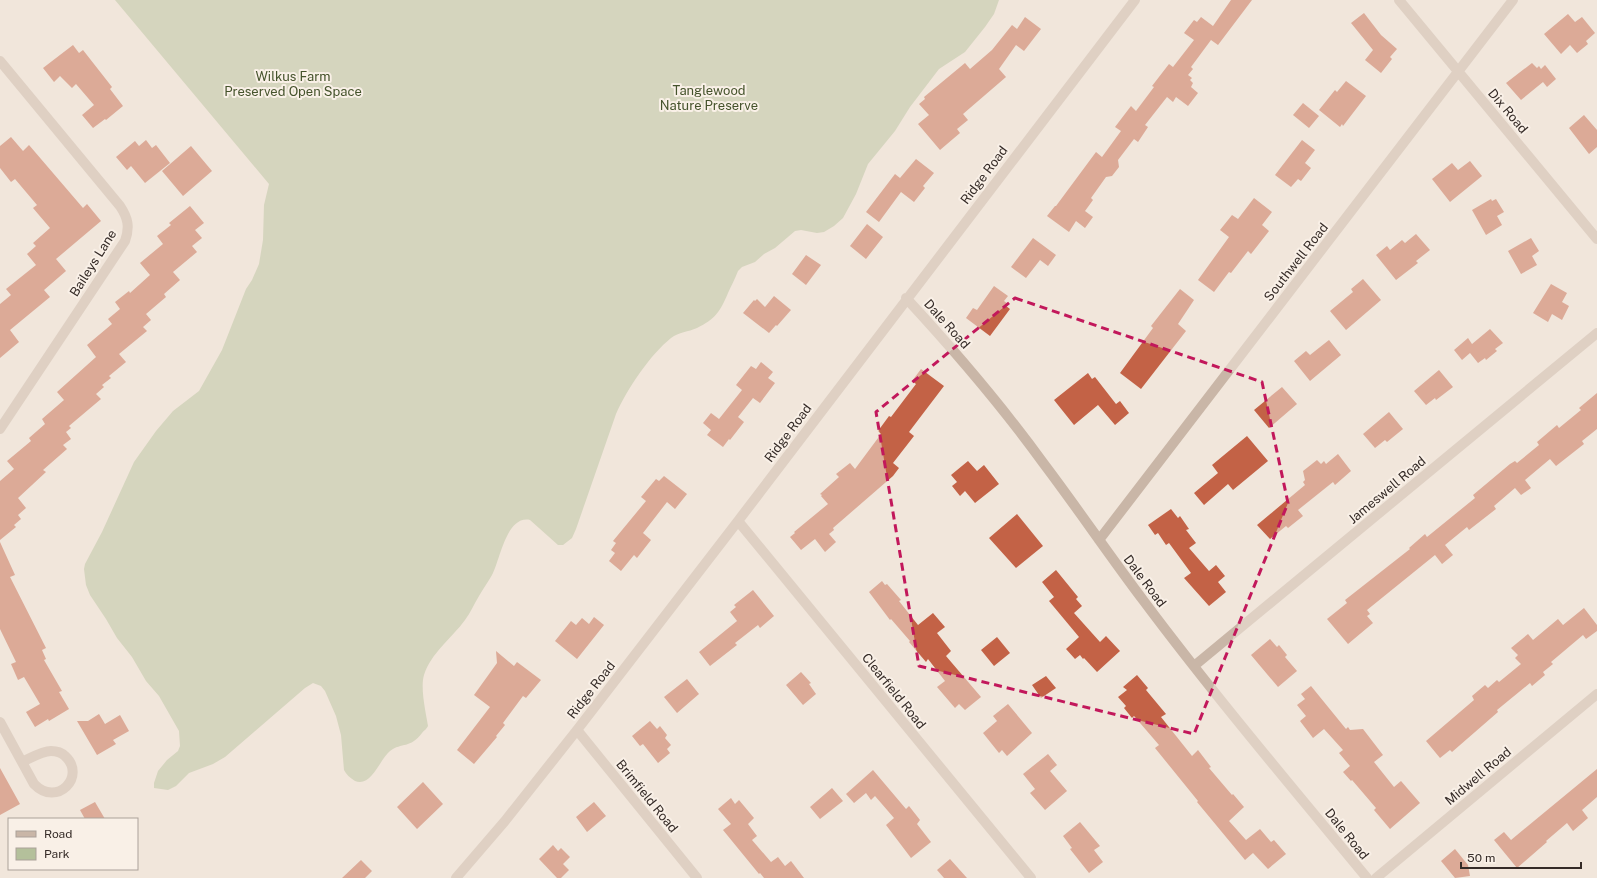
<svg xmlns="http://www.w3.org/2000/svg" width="1597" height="878" font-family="'Public Sans',sans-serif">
<rect width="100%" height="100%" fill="#f1e6db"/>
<path fill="#b4c09b" d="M115 0H999L994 14 985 27 965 52 939 69 910 107 895 131 868 164 856 194 843 218 834 226 824 232 817 233 801 230 795 231 775 248 764 254 755 262 742 267 738 271C735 279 731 286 728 293 720 312 715 319 697 328 688 332 679 332 671 338 650 355 627 389 616 414L576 529 572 538 563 545H558L530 520C506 515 500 561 492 575 488 582 483 589 479 596 474 604 471 612 465 620 452 638 431 653 424 675 420 688 426 713 428 726 426 730 424 730 422 733 410 749 402 742 390 751 380 759 371 788 355 781 350 778 346 774 344 770L341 735 336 716 325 691 321 686 313 683 305 688 225 757 213 764 189 773 176 786 168 790 154 788V783L158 771 167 760 178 751 180 746 179 731 159 696 146 681 132 657 117 638 106 619 90 595 86 585 84 569 85 564 102 532 134 462 156 431 173 411 199 391 222 350 246 289 252 280 259 264 263 240 264 205 269 184Z"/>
<path fill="#c36246" d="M1231 0H1252L1218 45 1211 40 1191 67 1193 69 1188 75 1192 78 1190 80 1193 83 1191 87 1198 93 1188 106 1176 97 1173 102 1167 97 1145 125 1148 127 1138 142 1134 139 1118 160 1119 167 1112 176 1106 177 1091 198 1093 200 1085 211 1093 217 1085 228 1076 221 1069 232 1047 216 1055 206H1056L1096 152 1102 157 1121 131 1115 127 1131 106 1136 111 1154 87 1152 86 1169 64 1173 67 1194 40 1184 33 1194 20 1197 22 1201 17 1213 26Z
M1364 13 1381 35 1397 49 1390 57 1392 59 1381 73 1365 60 1373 50 1351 23Z
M1568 14 1575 22 1582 17 1595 33 1586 41 1588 44 1577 53 1570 45 1561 54 1544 34Z
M1025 17 1041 29 1024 51 1016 45 999 69 1006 77 963 114 968 120 957 129 960 133 940 150 918 124 929 115 919 104 925 99 924 97 965 63 970 69 992 50 1012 25 1017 29Z
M73 45 79 53 83 50 112 87 110 89 123 106 106 120 105 119 93 128 82 115 94 105 76 84 72 88 60 76 54 82 43 68Z
M1532 63 1537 68 1539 66 1541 69 1545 65 1556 79 1547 87 1543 82 1521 100 1506 83Z
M1346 81 1366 96 1343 126 1342 124 1340 127 1319 110 1335 90 1337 92Z
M1303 103 1319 116 1309 128 1293 115Z
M1584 115 1597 130V147L1589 154 1569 128Z
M11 137 23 151 29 145 83 208 87 204 101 221 56 259 66 271 44 290 50 297 10 330 19 342 0 358V304L11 295 6 289 36 265 27 254 36 246 33 243 50 228 33 208 37 205 15 179 11 182 0 168V146Z
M146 140 152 148 156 145 170 163 145 183 131 166 127 170 116 157 135 141 139 146Z
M1302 140 1315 150 1305 163 1311 168 1301 181 1298 179 1291 187 1275 175Z
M191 146 212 171 183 196 162 171Z
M916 159 934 173 923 186 925 188 914 202 901 192 879 222 866 212 895 174 900 178Z
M1470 161 1482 176 1450 202 1432 179 1452 163 1458 170Z
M1254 198 1272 212 1262 225 1269 231 1251 254 1248 251 1231 273 1229 272 1214 292 1198 280 1229 237 1220 230 1232 215 1238 219Z
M1491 199 1492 201 1496 199 1504 212 1497 216 1502 225 1486 235 1472 210Z
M190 206 204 223 195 230 202 238 192 246 197 252 173 272 180 280 164 294 166 297 146 314 151 320 143 327 147 331 119 354 126 362 109 376 111 378 102 385 104 387 96 394 101 399 69 426 71 428 66 432 71 439 63 445 67 449 43 470 46 472 18 498 26 508 18 515 21 519 14 525 16 527 0 540V481L14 469 7 461 31 441 29 438 45 424 42 419 64 400 57 392 96 357 87 345 112 324 108 319 120 309 115 302 129 291 130 293 150 275 140 263 163 244 157 236 171 225 169 223Z
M867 224 883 237 866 259 850 246Z
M1416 234 1430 250 1416 261 1418 263 1396 280 1376 255 1387 246 1390 250 1402 240 1405 243Z
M1033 238 1056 255 1048 266 1040 260 1026 278 1011 267Z
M1531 238 1539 251 1532 256 1537 265 1521 274 1508 251Z
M806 255 821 265 806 285 792 274Z
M1363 279 1381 300 1346 330 1330 311 1353 292 1351 289Z
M1551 284 1567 293 1562 302 1569 306 1562 320 1552 314 1548 322 1533 313Z
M994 286 1008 296 1004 301 1008 304 1006 306 1010 309 990 336 966 318 973 308 977 310Z
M1180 289 1194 300 1178 324 1186 331 1141 389 1120 373 1153 328 1151 326Z
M774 296 791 310 777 326 776 325 769 333 743 313 754 300 755 301 757 299 765 307Z
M1490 329 1503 343 1495 349 1497 351 1486 360 1485 358 1478 363 1470 353 1462 360 1454 350 1468 338 1472 344Z
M1329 340 1341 355 1310 381 1294 361 1306 351 1310 355Z
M761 362 773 372 768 378 775 383 760 403 753 398 738 417 744 422 730 440 729 439 723 447 707 435 711 430 703 423 711 413 719 419 742 390 736 385 751 366 756 369Z
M921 369 944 386 909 432 914 436 893 463 899 468 893 476 833 528 834 530 829 534 836 542 825 552 815 539 801 550 790 537 795 533 794 532 828 504 821 496 822 495 820 494 839 477 836 474 850 463 855 469 881 434 878 431 889 416 891 417 916 384 912 381Z
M1439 370 1453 387 1436 400 1435 398 1426 405 1414 391Z
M1088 373 1092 379 1095 377 1116 404 1120 401 1129 413 1115 425 1098 405 1074 425 1054 400Z
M1282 387 1297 404 1269 428 1254 410Z
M1597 393V429L1582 441 1584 444 1556 466 1550 459 1525 480 1531 488 1521 495 1515 488 1494 506 1496 509 1469 530 1467 527 1445 545 1453 555 1442 564 1435 555 1367 610 1370 614 1367 616 1373 623 1348 644 1327 619 1347 603 1345 600 1410 549 1409 548 1425 534 1427 537 1475 498 1473 495 1510 464 1515 461 1517 463 1539 445 1537 442 1557 425 1559 428 1581 410 1579 408Z
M1389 412 1403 429 1387 442 1385 440 1375 448 1363 434Z
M1247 436 1268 461 1233 490 1228 484 1204 505 1194 493 1218 473 1212 465Z
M1338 454 1351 471 1335 485 1333 482 1298 510 1303 516 1288 528 1286 526 1270 539 1257 525 1305 485 1303 482 1305 480 1303 471 1317 460 1321 464 1324 461 1326 464Z
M968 461 977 471 984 465 999 484 975 503 965 491 960 496 952 486 957 482 951 475Z
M664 476 687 494 675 509 667 502 643 533 651 540 637 558 634 555 621 571 609 561 615 553 611 550 616 543 613 541 646 501 641 497 656 479 659 481Z
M1171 509 1178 518 1180 516 1189 529 1186 530 1196 543 1189 548 1209 571 1216 565 1225 576 1218 582 1226 592 1209 606 1184 578 1191 573 1169 543 1166 545 1158 533 1155 535 1148 525Z
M1017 514 1043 546 1016 568 989 538Z
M0 542 15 575 10 577 46 648 42 650 46 659 44 660 62 691 59 692 69 709 49 721 48 719 35 727 26 712 40 704 24 677 18 680 11 664 16 662 0 629Z
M1056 570 1078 597 1076 599 1082 606 1074 613 1100 642 1106 636 1120 651 1097 672 1084 658 1083 659 1080 655 1075 659 1066 649 1079 637 1049 601 1054 597 1042 582Z
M882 581 885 585 887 584 901 600 899 601 918 625 933 613 945 627 937 633 951 651 946 656 981 697 965 710 959 704 955 708 937 687 945 681 928 659 926 662 909 642 910 641 891 619 890 620 869 592Z
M753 590 774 616 760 628 758 625 735 643 737 645 710 666 699 652 737 621 730 612 736 607 734 605Z
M1584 608 1597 625V631L1586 639 1583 635 1551 662 1553 664 1543 672 1545 675 1532 686 1530 683 1497 710 1498 712 1452 752 1450 750 1440 758 1426 741 1474 700 1472 696 1485 685 1488 688 1497 680 1499 682 1521 664 1515 658 1518 655 1511 648 1528 634 1533 640 1558 619 1563 625Z
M594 617 604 625 577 659 555 641 571 621 576 625 582 618 589 624Z
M997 637 1010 653 994 666 981 650Z
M1270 639 1277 647 1279 645 1287 655 1285 657 1297 671 1278 687 1251 655Z
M496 651 514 666 517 662 541 680 526 698 523 696 503 723 505 725 496 736 497 737 474 764 457 750 490 707 474 695 497 663Z
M801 672 811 683 809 684 816 694 803 705 786 685Z
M1137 675 1148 688 1146 690 1166 714 1161 717 1192 756 1198 750 1211 767 1209 768 1232 795 1233 794 1244 807 1229 821 1246 840 1260 829 1271 842 1274 840 1286 854 1268 869 1253 853 1245 860 1197 802 1198 801 1155 748 1159 745 1134 716 1132 718 1124 708 1126 706 1118 697 1127 690 1123 687Z
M1046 676 1056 688 1041 698 1032 685Z
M687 679 699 694 677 713 664 697Z
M1311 686 1346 729 1348 727 1350 730 1363 729 1383 755 1374 762 1394 787 1401 781 1420 803 1390 829 1374 810 1376 808 1352 780 1351 781 1343 772 1350 766 1339 753 1343 750 1324 729 1313 738 1300 721 1306 716 1297 705 1305 699 1301 694Z
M1008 704 1032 733 1007 756 1002 750 999 753 983 733 997 721 993 716Z
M99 714 105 724 120 715 129 731 113 740 116 744 97 755 77 721H88Z
M650 721 657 729 660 726 667 735 665 738 671 745 667 749 670 753 658 763 643 744 640 746 632 736Z
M1048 754 1057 765 1050 771 1067 791 1045 810 1030 793 1035 789 1023 774Z
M0 768 20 804 0 815Z
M1597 769V797L1582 810 1588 818 1573 831 1567 823 1546 841 1547 842 1517 868 1494 840 1504 832 1511 840Z
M873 770 906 809 909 806 920 820 917 824 931 842 911 858 886 825 894 818 875 796 871 800 866 793 854 803 846 794Z
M423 782 443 804 417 829 397 807Z
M832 788 843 801 820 819 810 807Z
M731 798 735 804 739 800 754 818 748 824 757 836 752 840 771 862 778 857 785 866 791 861 804 878H764L760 873 759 874 723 830 731 824 718 809Z
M95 802 105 819H85L80 810Z
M594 802 606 816 587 832 576 817Z
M1080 822 1100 846 1094 850 1103 862 1089 873 1070 849 1072 848 1063 836Z
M553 845 558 851 561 848 570 857 563 864 569 870 561 878H557L539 859Z
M1455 849 1468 865 1470 876 1455 878 1441 861Z
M950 859 967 878H944L937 870Z
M361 860 372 871 365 878H342Z"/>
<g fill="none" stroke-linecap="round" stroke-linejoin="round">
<path stroke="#c9b6a7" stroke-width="10" d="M1399 0 1597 239
M0 61 120 206C128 218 130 227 125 241L0 429
M906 298C955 351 1002 406 1044 464 1078 509 1109 555 1143 600 1214 695 1291 786 1367 878
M738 521 1031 878
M1099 540 1513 0
M1194 666 1597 333
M0 722 34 784C57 808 87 776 65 756 62 753 56 751 51 751 42 751 31 758 22 762
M577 730 697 878
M456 878 505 821 577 730 738 521 1135 0
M1376 878 1597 694"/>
</g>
<path d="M0 0H1597V878H0ZM1015 298 1262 382 1288 503 1194 734 919 666 876 412Z" fill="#f1e6db" fill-opacity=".55" fill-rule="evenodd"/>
<path fill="none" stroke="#c2185b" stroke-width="3" stroke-dasharray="8 5" stroke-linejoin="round" d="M1015 298 1262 382 1288 503 1194 734 919 666 876 412Z"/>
<g text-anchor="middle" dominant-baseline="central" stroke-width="4" stroke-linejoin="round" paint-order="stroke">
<g font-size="13" fill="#45532c" stroke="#f9f0e7">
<text x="293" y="76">Wilkus Farm<tspan x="293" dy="15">Preserved Open Space</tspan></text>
<text x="709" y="90">Tanglewood<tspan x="709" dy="15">Nature Preserve</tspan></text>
</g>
<g font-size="13" fill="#352b27" stroke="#f9f0e7">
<text transform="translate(1508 111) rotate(50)">Dix Road</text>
<text transform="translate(984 175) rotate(-53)">Ridge Road</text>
<text transform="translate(1296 262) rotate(-52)">Southwell Road</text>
<text transform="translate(93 263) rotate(-58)">Baileys Lane</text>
<text transform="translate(947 324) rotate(48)">Dale Road</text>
<text transform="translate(788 433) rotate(-53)">Ridge Road</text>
<text transform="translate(1387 490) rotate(-40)">Jameswell Road</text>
<text transform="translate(1145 581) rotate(53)">Dale Road</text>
<text transform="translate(591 690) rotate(-52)">Ridge Road</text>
<text transform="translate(894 691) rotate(51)">Clearfield Road</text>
<text transform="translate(1478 776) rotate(-40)">Midwell Road</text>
<text transform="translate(647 796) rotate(51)">Brimfield Road</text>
<text transform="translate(1347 834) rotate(51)">Dale Road</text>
</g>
</g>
<rect x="8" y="818" width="130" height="52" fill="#f9f0e7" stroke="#aba19a"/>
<rect x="16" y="831" width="20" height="6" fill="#c9b6a7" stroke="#aba19a"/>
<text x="44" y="838" font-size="12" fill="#352b27">Road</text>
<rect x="16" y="848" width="20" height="12" fill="#b4c09b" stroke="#aba19a"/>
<text x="44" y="858" font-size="12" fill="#352b27">Park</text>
<path d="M1461 862v6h120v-6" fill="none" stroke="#352b27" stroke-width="2"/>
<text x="1467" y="862" font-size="12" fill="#352b27" stroke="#f9f0e7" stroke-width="3" paint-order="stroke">50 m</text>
</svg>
